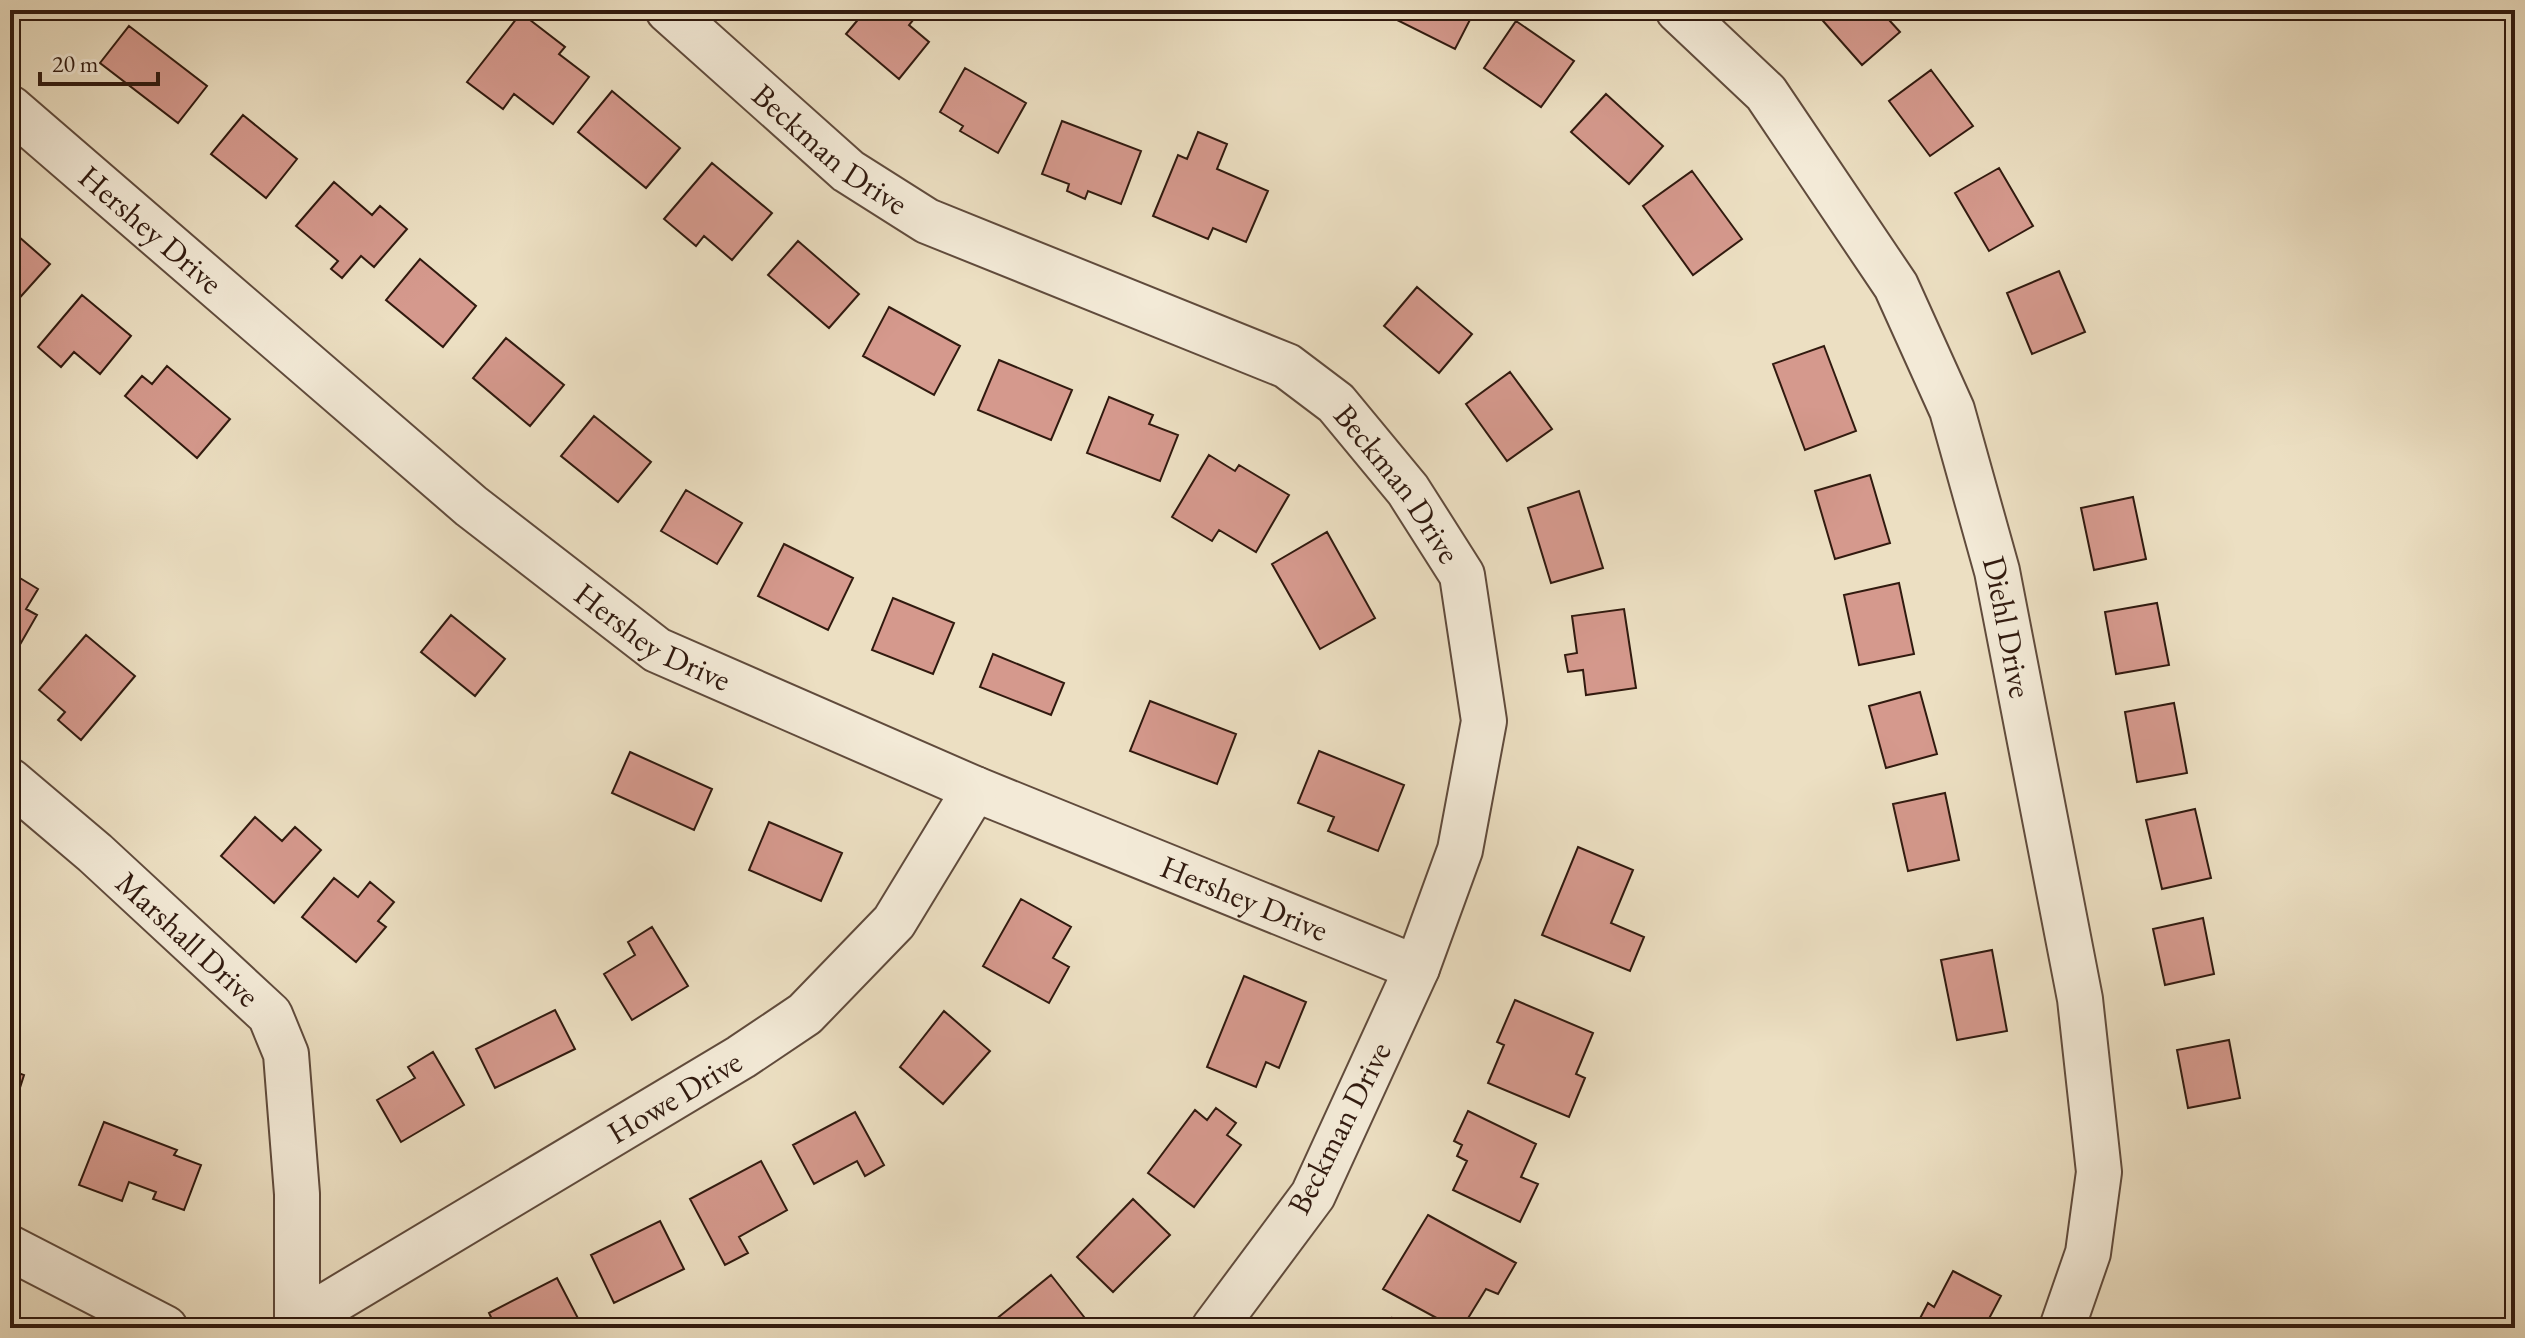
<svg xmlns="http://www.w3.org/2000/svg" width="2525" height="1338" font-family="'EB Garamond',serif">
<rect width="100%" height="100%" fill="#ecdfc2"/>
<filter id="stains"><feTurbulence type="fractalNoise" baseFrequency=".0025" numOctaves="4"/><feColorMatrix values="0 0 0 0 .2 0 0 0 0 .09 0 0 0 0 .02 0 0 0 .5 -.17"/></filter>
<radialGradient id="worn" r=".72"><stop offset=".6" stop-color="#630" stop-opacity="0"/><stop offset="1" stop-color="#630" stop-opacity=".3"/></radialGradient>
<path fill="#d5998d" stroke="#311a0f" stroke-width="2" d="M866 10H913L918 14 909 25 929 42 899 79 846 34Z
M1384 10H1475L1455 49 1383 13Z
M1819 10H1880L1900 32 1862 65 1816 13Z
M521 13 565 47 559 54 589 77 553 124 514 94 503 109 467 82Z
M1516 21 1574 61 1541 107 1484 68Z
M129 26 207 86 178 123 100 63Z
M965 68 1026 103 998 153 960 131 963 126 940 112Z
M1931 70 1973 126 1930 156 1889 101Z
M612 91 680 148 646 188 578 132Z
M1606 94 1663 146 1629 184 1571 132Z
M243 115 297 159 266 198 211 154Z
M1062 121 1141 151 1121 204 1088 191 1085 199 1067 191 1069 184 1042 174Z
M1198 132 1227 144 1217 169 1268 191 1246 242 1213 228 1208 239 1153 216 1178 155 1187 159Z
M712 163 772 213 732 260 704 236 696 246 664 219Z
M1999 168 2033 226 1989 251 1955 193Z
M1692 171 1742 239 1693 275 1643 206Z
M334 182 372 215 380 206 407 229 374 267 361 256 342 278 331 269 338 261 296 226Z
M10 229 50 264 15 303 10 298Z
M798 241 859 294 829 328 768 275Z
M420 259 476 306 443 347 386 300Z
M2059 271 2085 332 2032 354 2007 293Z
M1417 287 1472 334 1439 373 1384 326Z
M82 295 131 336 100 374 74 352 61 367 38 347Z
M889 307 960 346 934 395 863 356Z
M506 338 564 385 530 426 473 378Z
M1824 346 1856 431 1805 450 1773 364Z
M999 360 1072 390 1051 440 978 410Z
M167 366 230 419 197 458 125 396 142 376 152 384Z
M1510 372 1552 429 1507 461 1466 404Z
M1109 397 1153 415 1149 424 1178 435 1160 481 1087 453Z
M594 416 651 462 618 502 561 456Z
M1209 455 1235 471 1239 465 1289 495 1256 552 1219 530 1212 541 1172 517Z
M1870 475 1890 543 1835 559 1815 491Z
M686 490 742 523 717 564 661 531Z
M1579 491 1603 568 1551 583 1528 508Z
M2133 497 2146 559 2094 570 2081 508Z
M1327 532 1375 618 1320 649 1272 564Z
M784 544 853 578 828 630 758 596Z
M10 572 38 589 26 609 37 615 10 662Z
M1899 583 1914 654 1859 665 1844 595Z
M893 598 954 623 933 674 872 650Z
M2157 603 2169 665 2116 674 2105 612Z
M1624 609 1636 688 1586 695 1583 670 1568 672 1565 655 1577 653 1572 616Z
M451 615 505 659 475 696 421 652Z
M86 635 135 676 81 740 58 720 65 712 39 690Z
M993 654 1064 683 1051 715 980 687Z
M1920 692 1937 754 1886 768 1869 706Z
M1150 701 1236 734 1217 784 1130 751Z
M2174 703 2187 773 2137 782 2125 712Z
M1319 751 1404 785 1378 851 1328 831 1334 817 1298 803Z
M630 752 712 789 694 830 612 793Z
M1945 793 1959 860 1908 871 1893 804Z
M2195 809 2211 878 2162 889 2146 820Z
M255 817 282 841 295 827 321 850 274 903 221 856Z
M769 822 842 853 821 901 749 870Z
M1578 847 1633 870 1611 923 1644 937 1630 971 1542 935Z
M334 878 358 897 370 882 394 902 378 921 386 927 356 962 302 917Z
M1021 899 1071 927 1053 958 1069 967 1049 1003 983 966Z
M2203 918 2214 974 2165 985 2153 929Z
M652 927 688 986 632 1020 604 974 635 955 628 942Z
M1992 950 2007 1031 1957 1040 1941 960Z
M1244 976 1306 1002 1279 1068 1266 1062 1256 1087 1207 1067Z
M1515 1000 1593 1033 1576 1074 1585 1078 1569 1117 1488 1083 1504 1045 1497 1042Z
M555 1010 575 1049 495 1088 476 1049Z
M944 1011 990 1051 943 1104 900 1067Z
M2229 1040 2240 1098 2188 1108 2177 1050Z
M433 1052 464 1105 401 1142 377 1100 415 1078 408 1067Z
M10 1070 24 1075 10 1119Z
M1216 1108 1236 1123 1227 1135 1241 1145 1194 1207 1148 1173 1195 1110 1207 1120Z
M1468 1111 1536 1144 1521 1177 1538 1184 1520 1222 1453 1190 1467 1161 1457 1156 1462 1145 1454 1141Z
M855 1112 884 1165 865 1176 857 1161 814 1184 793 1145Z
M104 1122 177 1150 174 1155 201 1165 184 1210 153 1199 156 1192 129 1182 122 1201 79 1185Z
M761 1161 787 1210 739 1237 748 1253 725 1265 690 1199Z
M1133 1199 1170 1235 1113 1292 1077 1257Z
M1428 1215 1516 1263 1498 1294 1486 1289 1462 1328H1455L1383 1289Z
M660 1221 684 1269 614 1303 591 1255Z
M1953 1271 2001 1296 1984 1328H1915L1928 1303 1934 1307Z
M1051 1275 1088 1322 1080 1328H985Z
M557 1278 582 1326 496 1328 489 1313Z
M1392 1318 1405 1328H1385Z"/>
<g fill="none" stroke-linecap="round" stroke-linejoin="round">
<g stroke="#604b3c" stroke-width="48">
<g id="minor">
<path id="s1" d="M668 10 848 171 927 221 1287 366 1336 403 1408 490 1462 575 1484 721 1460 850 1417 968 1313 1195 1214 1328"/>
<path id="s2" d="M1678 10 1766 93 1896 286 1952 410 1997 571 2080 999 2099 1172 2088 1253 2062 1328"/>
<path id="s3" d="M10 108 471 506 657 650 975 789 1417 968"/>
<path id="s4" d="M10 781 95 853 270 1015 286 1054 297 1194V1328"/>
<path d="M10 1248 165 1328"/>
<path id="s5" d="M297 1323 741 1057 805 1014 894 922 975 789"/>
</g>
</g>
<use href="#minor" stroke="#f3ead7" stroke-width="44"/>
</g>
<g text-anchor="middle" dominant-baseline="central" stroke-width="8" stroke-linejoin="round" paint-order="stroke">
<g font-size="32" fill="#311a0f" stroke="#f3ead7">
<text stroke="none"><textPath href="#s1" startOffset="214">Beckman Drive</textPath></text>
<text stroke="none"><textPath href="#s3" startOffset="186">Hershey Drive</textPath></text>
<text stroke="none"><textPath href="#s1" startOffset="886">Beckman Drive</textPath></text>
<text stroke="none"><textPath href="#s2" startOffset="714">Diehl Drive</textPath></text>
<text stroke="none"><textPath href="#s3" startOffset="834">Hershey Drive</textPath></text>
<text stroke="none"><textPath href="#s3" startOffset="1482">Hershey Drive</textPath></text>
<text stroke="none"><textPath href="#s4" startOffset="238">Marshall Drive</textPath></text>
<text stroke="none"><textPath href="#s5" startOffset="440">Howe Drive</textPath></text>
<text transform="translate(1339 1128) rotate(-63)">Beckman Drive</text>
</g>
</g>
<rect width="2525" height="1338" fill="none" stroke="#ecdfc2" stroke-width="40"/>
<rect x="12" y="12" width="2501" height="1314" fill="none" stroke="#311a0f" stroke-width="4"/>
<rect x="20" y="20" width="2485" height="1298" fill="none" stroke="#311a0f" stroke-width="2"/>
<path d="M40 72v12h118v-12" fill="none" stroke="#311a0f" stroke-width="4"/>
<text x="52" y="72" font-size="24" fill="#311a0f" stroke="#f3ead7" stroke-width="6" paint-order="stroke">20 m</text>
<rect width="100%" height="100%" filter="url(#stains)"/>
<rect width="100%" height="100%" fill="url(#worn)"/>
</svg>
